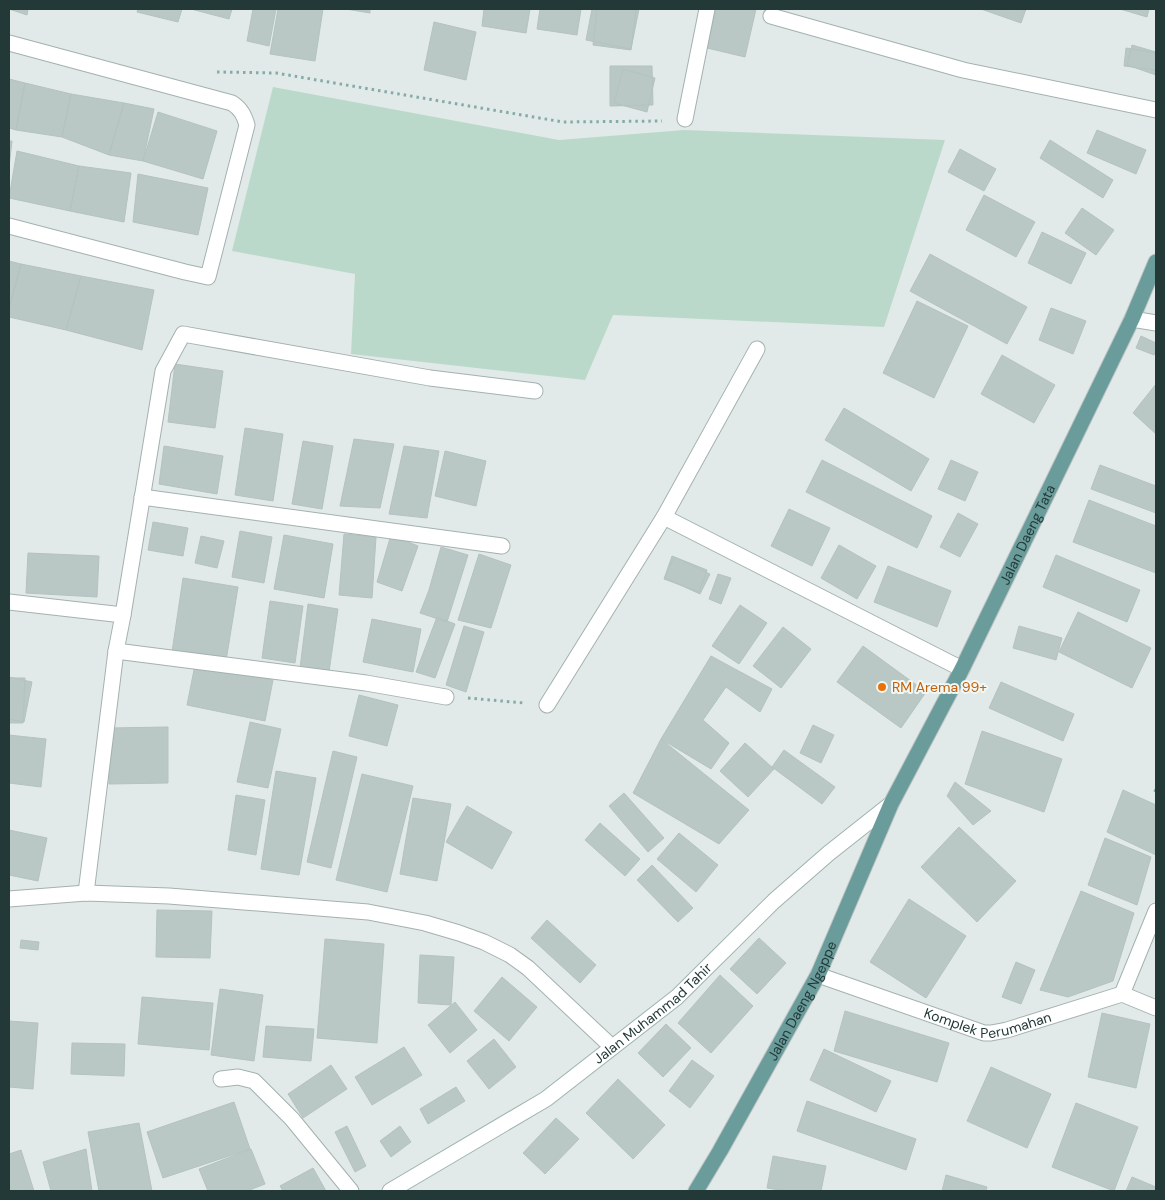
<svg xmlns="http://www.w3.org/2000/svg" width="1165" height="1200" font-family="'DM Sans',sans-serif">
<rect width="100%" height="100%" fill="#e1eae8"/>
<path fill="#bbd9cb" d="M273 87 559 140 684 130 945 140 884 327 613 315 585 380 351 354 355 274 232 251Z"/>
<path fill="#b9c7c5" stroke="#b4c3c0" d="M9 9H28L27 15Z
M138 9H182L178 22 137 12Z
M191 9H232L229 19Z
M253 9H276L269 46 247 41Z
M278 9H323L315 61 270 54Z
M346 9H370V13Z
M484 9H530L526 33 482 26Z
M540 9H581L577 35 537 29Z
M592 9H639L631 49 586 40Z
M597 9H636L631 50 593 45Z
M716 9H756L745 57 707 48Z
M981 9H1026L1021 23Z
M1120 9H1149L1147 17Z
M434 22 476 32 466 80 424 70Z
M1132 45 1156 52V75L1127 65Z
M1126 48 1156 53V70L1124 66Z
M610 66H652L653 105 610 106Z
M623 69 655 78 647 112 614 103Z
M9 79 25 83 16 130 9 128Z
M25 83 71 94 62 137 16 130Z
M71 94 124 103 109 155 62 137Z
M124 103 154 109 143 161 109 155Z
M158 112 217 131 203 179 143 161Z
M1097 130 1146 150 1136 174 1087 153Z
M1050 140 1113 180 1103 198 1040 158Z
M9 141H12L9 167Z
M960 149 996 169 984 191 948 172Z
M17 151 79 166 70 211 9 198Z
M79 166 131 173 124 222 70 211Z
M138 174 208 188 198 235 133 222Z
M984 195 1035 222 1016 257 966 230Z
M1082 208 1114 230 1096 255 1065 233Z
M1042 232 1086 253 1071 284 1028 263Z
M930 254 1027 307 1007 344 910 291Z
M9 261 21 264 9 309Z
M21 264 81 276 66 330 9 317V309Z
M81 276 154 290 142 350 66 330Z
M917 301 968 326 934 398 883 373Z
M1051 308 1086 321 1073 354 1039 340Z
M1141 336 1156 343V349L1154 355 1136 348Z
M1002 355 1055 385 1034 423 981 394Z
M175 364 223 371 215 428 168 422Z
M1156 384V434L1133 413Z
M844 408 929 459 911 491 825 440Z
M245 428 283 434 273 501 235 495Z
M354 439 394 444 380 508 340 506Z
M303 441 333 446 322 509 292 504Z
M164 446 223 456 217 494 159 484Z
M404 446 439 451 427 518 389 514Z
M445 451 486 461 476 506 435 496Z
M822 460 932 516 917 548 806 492Z
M951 460 978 472 965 501 938 489Z
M1100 465 1156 486V513L1091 489Z
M1089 500 1156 526V573L1073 542Z
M789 509 830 528 812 566 771 546Z
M958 513 978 524 960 557 940 547Z
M153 522 188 528 183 556 148 550Z
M240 531 272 537 264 583 232 577Z
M344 534 376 537 372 598 339 595Z
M284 535 333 544 324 598 274 589Z
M391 535 418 546 402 591 377 582Z
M201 536 224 541 217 568 195 563Z
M839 545 876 566 857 599 821 578Z
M441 547 468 555 447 622 420 613 429 590Z
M28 553 99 556 97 597 26 593Z
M479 554 511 565 491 628 458 620Z
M1056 555 1140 590 1127 622 1043 587Z
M672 556 707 570 699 592 664 579Z
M674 557 710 574 700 594 665 578Z
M888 566 951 591 937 627 874 602Z
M718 574 731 578 721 604 709 599Z
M183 578 238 587 226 661 172 652Z
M270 601 303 606 295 663 262 658Z
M308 604 338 609 329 672 300 668Z
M740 605 767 623 739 664 712 646Z
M1078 612 1151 648 1132 688 1059 652Z
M437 617 455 624 435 678 416 672Z
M372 619 421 629 413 672 363 662Z
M464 626 484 632 466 692 446 685Z
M1019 626 1062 638 1056 660 1013 648Z
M783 627 811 649 781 688 753 666Z
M863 646 926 692 901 728 837 682Z
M711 656 772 689 760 712 726 687 703 720 729 743 711 769 661 739Z
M195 665 273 680 265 721 187 705Z
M9 677 32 682 24 722 9 719Z
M9 678H25L23 723H9Z
M1001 682 1074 714 1063 741 989 708Z
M359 695 398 705 387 746 349 736Z
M250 722 281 729 268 788 237 782Z
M813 725 834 735 821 763 800 753Z
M168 727V783L109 784V728Z
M982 731 1062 759 1044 812 965 784Z
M9 735 46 739 41 787 9 783Z
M661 739 749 810 719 844 633 793Z
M745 743 774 769 748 797 720 771Z
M784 750 835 787 822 804 772 767Z
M333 751 357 757 331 868 307 862Z
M276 771 316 778 299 875 261 869Z
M362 774 413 786 387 892 336 880Z
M955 782 991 811 973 825 947 796Z
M1123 790 1156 805V855L1107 832Z
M624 793 664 838 648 852 609 806Z
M236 795 265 800 256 855 228 850Z
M413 798 451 804 437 881 400 874Z
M467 806 512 832 492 869 446 842Z
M600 823 640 859 625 876 585 840Z
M959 827 1016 881 977 922 921 867Z
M9 830 47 838 38 881 9 875Z
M679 833 718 865 696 892 657 859Z
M1105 838 1151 857 1137 905 1088 885Z
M652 865 693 908 678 922 637 880Z
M1081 891 1134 913 1113 981 1068 997 1040 990Z
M909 899 966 936 926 998 870 962Z
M157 910 212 911 210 958 156 957Z
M547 920 596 965 580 983 531 938Z
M759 938 786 963 757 994 730 969Z
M325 939 384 944 377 1043 317 1038Z
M21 940 39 942 38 950 20 948Z
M420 955 454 957 451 1005 418 1003Z
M1016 962 1035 970 1021 1004 1002 997Z
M720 975 753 1006 711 1053 678 1023Z
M502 977 537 1007 509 1041 474 1011Z
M220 989 263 995 254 1061 211 1055Z
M142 997 213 1003 209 1050 138 1044Z
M455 1002 477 1030 450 1053 428 1025Z
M845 1011 949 1043 937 1082 834 1051Z
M1102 1013 1150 1024 1136 1088 1088 1077Z
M9 1021 38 1023 33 1089 9 1087Z
M666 1024 691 1048 663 1077 638 1053Z
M266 1026 314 1029 311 1061 263 1057Z
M494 1039 516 1067 489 1089 467 1061Z
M72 1043 125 1044 124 1076 71 1074Z
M404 1047 422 1075 372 1105 355 1077Z
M824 1049 891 1081 876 1112 810 1080Z
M692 1060 714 1076 690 1108 669 1091Z
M331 1065 347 1089 303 1118 288 1094Z
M991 1067 1051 1094 1027 1148 967 1121Z
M618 1079 665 1125 633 1159 586 1113Z
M456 1087 465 1101 428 1124 420 1109Z
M807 1101 916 1139 906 1170 797 1131Z
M234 1102 250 1149 163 1178 147 1132Z
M1076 1103 1138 1127 1114 1191 1052 1167Z
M556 1118 579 1139 545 1174 523 1153Z
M139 1123 152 1191H99L88 1132Z
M347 1126 366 1166 355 1172 335 1132Z
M400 1126 411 1142 391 1157 380 1141Z
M86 1149 92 1191H51L43 1162Z
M251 1149 265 1184 247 1191H208L199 1169Z
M21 1150 34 1191H9V1154Z
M773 1156 826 1166 821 1191H786L767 1188Z
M313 1168 326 1191H283L280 1186Z
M946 1175 987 1187 986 1191H942Z
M1132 1177 1156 1187 1154 1191H1126Z"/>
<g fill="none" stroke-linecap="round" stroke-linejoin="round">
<g stroke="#a4b1b0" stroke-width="17">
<path id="lane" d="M771 16 963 70 1156 110"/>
</g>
<g stroke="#a4b1b0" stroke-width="17">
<g id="street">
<path d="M9 43 232 103C241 109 244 115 247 125L208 277 185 272 9 226"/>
<path d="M685 119 707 9"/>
<path d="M1132 319 1156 323"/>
<path d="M142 497 502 546"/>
<path d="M664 517 757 349"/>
<path d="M9 602 123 615 116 651 86 893"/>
<path d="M123 615 163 371 183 334 430 378 535 391"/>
<path d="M116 651 366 683 446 697"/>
<path d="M547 705 664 517 962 669"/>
<path d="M9 899 86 893 169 896 368 912 425 923 459 933 484 942 510 955 528 968 612 1047"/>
<path id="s1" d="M818 975 984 1033H991L1007 1030 1122 994 1156 1008"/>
<path d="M1122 994 1156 911"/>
<path d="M221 1079 238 1077 254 1081 292 1119 351 1191"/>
</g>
</g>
<g stroke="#9eb2af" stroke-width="17">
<g id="secondary">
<path id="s2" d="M390 1191 546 1099 677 997 774 901 829 853 891 804"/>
</g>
</g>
<g stroke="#bdc4c3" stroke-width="17">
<g id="primary">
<path id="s3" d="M696 1191 720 1151 818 975 891 804 962 669 1132 319 1156 262"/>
</g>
</g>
<path stroke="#84aba8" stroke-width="3" stroke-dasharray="2.5 4" stroke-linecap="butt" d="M217 72 276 73 563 122 662 121
M468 698 524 703
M1154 790 1156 791"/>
<use href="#lane" stroke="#fff" stroke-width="15"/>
<use href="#street" stroke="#fff" stroke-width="15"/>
<use href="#secondary" stroke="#fff" stroke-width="15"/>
<use href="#primary" stroke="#699c9b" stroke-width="15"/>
</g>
<circle fill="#e8710a" stroke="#f1f7f5" stroke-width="2" cx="882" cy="687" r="5"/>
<g text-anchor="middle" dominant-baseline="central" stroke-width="4" stroke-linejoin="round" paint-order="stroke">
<g font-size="14" fill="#233938" stroke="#f1f7f5">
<text stroke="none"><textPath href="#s3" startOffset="736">Jalan Daeng Tata</textPath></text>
<text stroke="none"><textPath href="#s3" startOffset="218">Jalan Daeng Ngeppe</textPath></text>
<text stroke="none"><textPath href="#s1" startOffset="179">Komplek Perumahan</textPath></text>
<text stroke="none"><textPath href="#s2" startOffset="318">Jalan Muhammad Tahir</textPath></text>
</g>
<g font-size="14" fill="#c56008" stroke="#f1f7f5" text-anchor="start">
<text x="892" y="687">RM Arema 99+</text>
</g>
</g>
<rect width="1165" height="1200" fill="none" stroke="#233938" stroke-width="20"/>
</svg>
